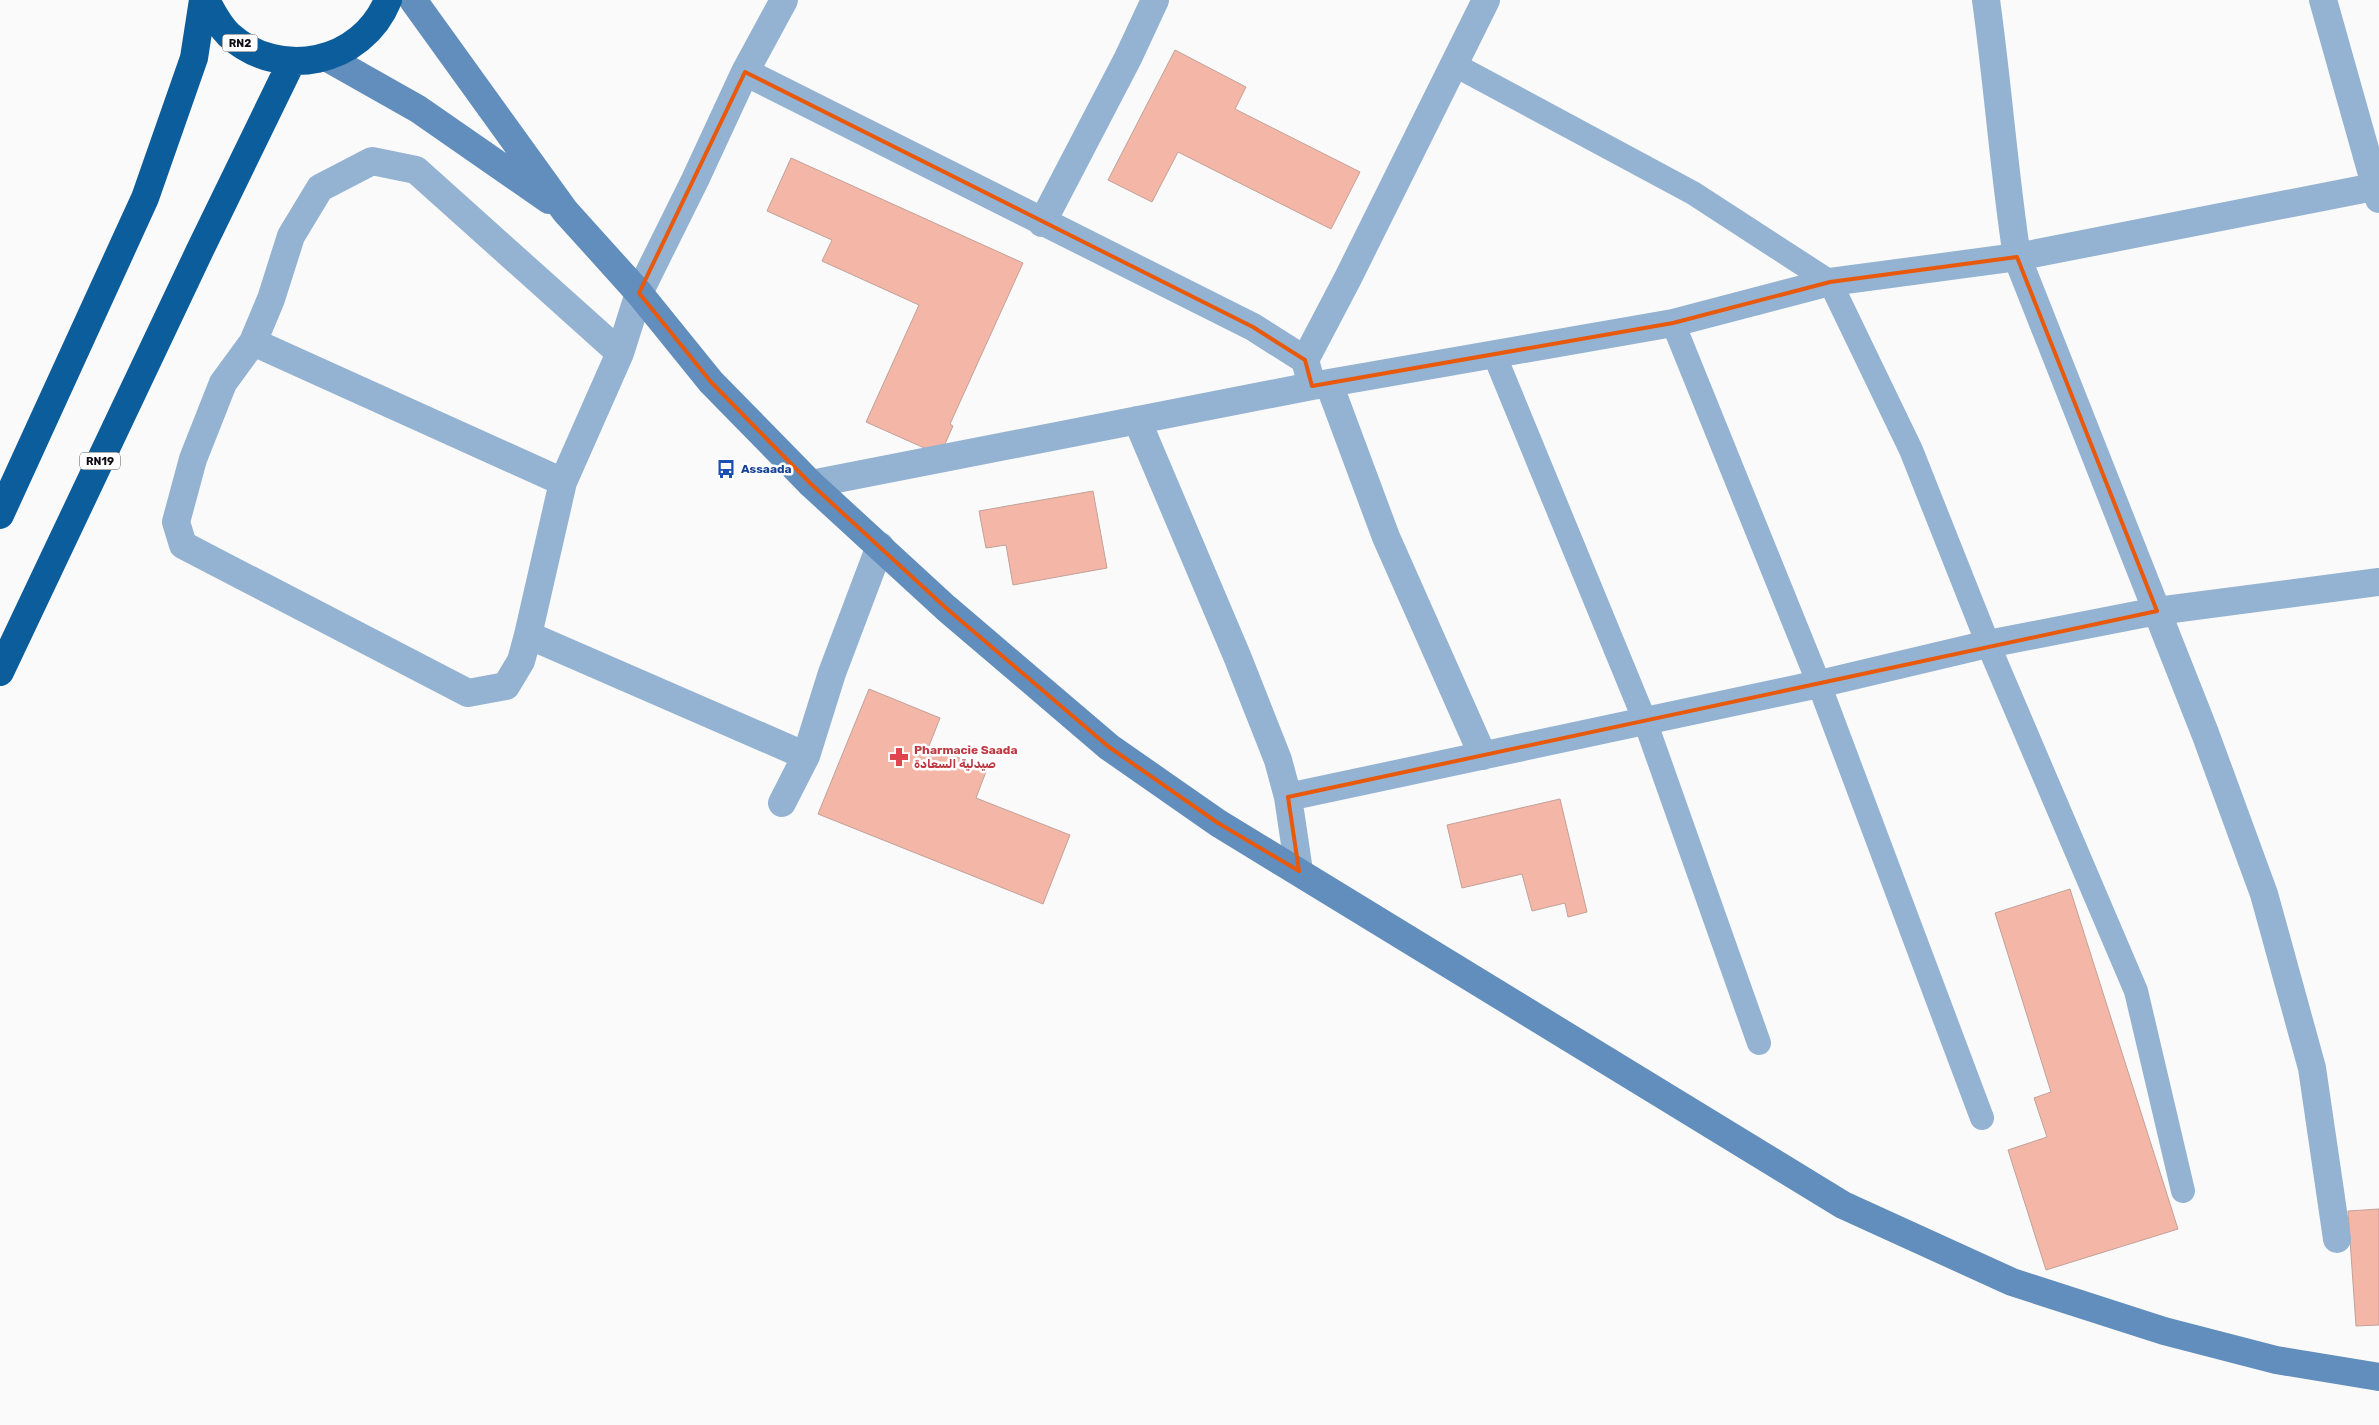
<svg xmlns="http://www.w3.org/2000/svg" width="2379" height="1425" font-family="Rubik,'Noto Sans Arabic',sans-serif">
<rect width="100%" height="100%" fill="#fafafa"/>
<path fill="#f3b6a7" stroke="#c3a198" d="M1175 50 1246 87 1235 109 1360 172 1331 229 1178 152 1152 202 1108 180Z
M791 158 1023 263 950 424 953 426 940 455 866 422 919 305 822 261 832 240 767 211Z
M1093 491 1107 568 1013 585 1006 545 986 548 979 511Z
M869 689 940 718 929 746 987 769 976 798 1070 835 1043 904 818 814Z
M1560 799 1587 912 1568 917 1565 903 1532 911 1522 874 1462 888 1447 825Z
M2070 889 2178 1229 2046 1270 2008 1150 2047 1137 2034 1098 2051 1092 1995 913Z
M2379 1209V1325L2356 1326 2348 1211Z"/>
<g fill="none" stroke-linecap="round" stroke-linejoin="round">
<path stroke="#94b2d1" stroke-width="24" d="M1453 64 1693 193 1830 282 1911 450 1988 644 2136 991 2183 1191
M1673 323 1819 684 1982 1118
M1494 354 1645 721 1759 1043"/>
<path stroke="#94b2d1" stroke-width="28" d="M1986 0C1998 86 2004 172 2017 257L2205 733 2264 894 2312 1068 2337 1239
M2323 0 2379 199
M745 72 1253 327 1305 360 1312 386
M1042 223 1128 58 1155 0
M253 342 271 299 291 236 320 188 372 161 416 170 620 353
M1305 360 1348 278 1486 0
M1329 384 1386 537 1483 756
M1137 420 1237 656 1278 760 1288 797 1299 871
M563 482 253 342 223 383 193 459 176 522 183 545 468 693 506 686 521 661 528 635 563 482 620 353 639 293 695 180 745 72 784 0
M811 484 1312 386 1673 323 1830 282 2017 257 2379 186
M528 635 806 756
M1288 797 1819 684 1988 644 2157 611 2379 582
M782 803 806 756 832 673 880 546"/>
<path stroke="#618ebc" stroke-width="28" d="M413 0 565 211 639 293 711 382 811 484 946 608 1109 747 1218 823 1843 1205 2012 1282 2164 1331 2276 1360 2379 1377
M326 57 418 109 549 200"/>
<path stroke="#0c5d9c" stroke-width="28" d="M206 0C212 12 219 25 229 35 280 81 362 64 388 0
M0 515 145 198 194 58 203 0
M0 672 200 250 292 61"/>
</g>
<path fill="none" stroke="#e8590c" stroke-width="4" stroke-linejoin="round" d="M745 72 1253 327 1305 360 1312 386 1673 323 1830 282 2017 257 2157 611 1288 797 1299 871 1218 823 1109 747 946 608 811 484 711 382 639 293Z"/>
<defs>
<g id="bus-bare" transform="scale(1.5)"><path d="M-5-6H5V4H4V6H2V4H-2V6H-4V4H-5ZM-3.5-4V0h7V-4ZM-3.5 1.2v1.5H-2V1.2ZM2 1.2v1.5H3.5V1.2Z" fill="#1a4fb4" stroke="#fff" stroke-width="2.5" paint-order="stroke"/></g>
<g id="pharmacy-bare" transform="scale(1.5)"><path d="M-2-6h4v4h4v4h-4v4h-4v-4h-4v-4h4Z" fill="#e0444e" stroke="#fff" stroke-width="2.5" paint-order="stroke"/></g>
</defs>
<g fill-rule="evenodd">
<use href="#bus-bare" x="726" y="469"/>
<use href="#pharmacy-bare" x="899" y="757"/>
</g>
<g text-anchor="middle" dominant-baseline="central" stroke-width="5" stroke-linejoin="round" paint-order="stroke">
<g fill="#fff" stroke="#56545c" stroke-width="1">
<rect x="222.5" y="34.5" width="35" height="17" rx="4"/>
<rect x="80" y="452.5" width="40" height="17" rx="4"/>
</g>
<g font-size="11" font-weight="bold" fill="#0e0b16">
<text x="240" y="43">RN2</text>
<text x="100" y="461">RN19</text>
</g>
<g font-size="12" font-weight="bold" fill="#164399" stroke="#fff" text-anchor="start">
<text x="741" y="469">Assaada</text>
</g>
<g font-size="12" font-weight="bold" fill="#be3a42" stroke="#fff" text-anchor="start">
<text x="914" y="750">Pharmacie Saada<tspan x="914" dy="14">صيدلية السعادة</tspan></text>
</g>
</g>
</svg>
